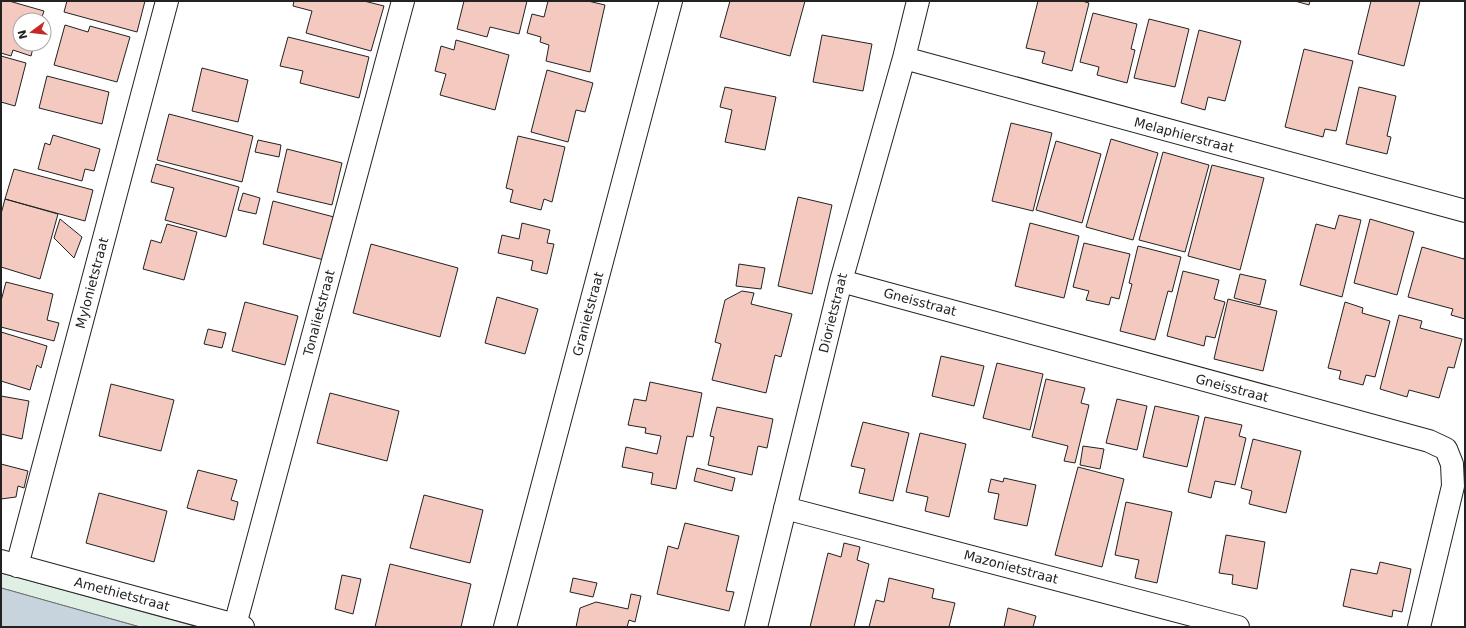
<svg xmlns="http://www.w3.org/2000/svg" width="1466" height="628" font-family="'DejaVu Sans',sans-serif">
<rect width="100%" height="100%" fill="#fff"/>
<path fill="#e0efe3" stroke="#6f6f6f" d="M1 573 198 627H140L1 588Z"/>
<path fill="#c7d3dd" stroke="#6f6f6f" d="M1 588 12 591 140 627H1Z"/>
<path fill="#f3c9c0" stroke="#222" d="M1 1H9L44 11 41 20H20V44H34L31 56 13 50 11 56 1 53Z
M67 1H145L137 32 64 12Z
M294 1H364L384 6 371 51 306 33 312 11 293 6Z
M464 1H527L519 34 490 27 487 37 457 29Z
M548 1H588L605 5 590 72 546 61 549 45 540 42 541 37 527 33 532 14 544 17Z
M730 1H805L790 56 720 37Z
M1038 1H1082L1089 3 1072 71 1042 63 1045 52 1026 48Z
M1295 1H1310L1309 5Z
M1371 1H1420L1404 66 1358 54Z
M1093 13 1137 24 1131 49 1135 50 1127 83 1097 75 1099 67 1080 62Z
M1149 19 1189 29 1175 87 1134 78Z
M65 25 88 32 90 26 130 37 117 82 54 65Z
M1199 30 1241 41 1225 101 1208 97 1205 110 1181 103Z
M822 35 872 44 863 91 813 82Z
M288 37 369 57 359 98 300 83 303 71 280 66Z
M456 40 509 55 495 110 440 95 446 74 435 71 441 46 454 50Z
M1304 49 1353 61 1336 131 1325 129 1323 137 1285 127Z
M1 56 26 63 15 106 1 102Z
M202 68 248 80 238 122 192 111Z
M547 70 593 83 585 112 576 110 568 142 531 132Z
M47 76 109 92 102 124 39 108Z
M725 87 776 97 765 150 725 142 732 110 720 107Z
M1359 87 1396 96 1387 136 1391 137 1387 154 1346 144Z
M169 114 253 136 242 182 157 160Z
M1011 123 1052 133 1033 211 992 201Z
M53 135 100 149 94 171 85 169 82 181 38 169 45 143 50 145Z
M518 136 565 147 552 202 544 199 541 210 510 202 513 190 506 188Z
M1111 139 1158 153 1133 240 1086 227Z
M258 140 281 145 279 157 255 152Z
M1056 141 1101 154 1082 223 1036 210Z
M287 149 342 163 332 205 277 192Z
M1163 152 1209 165 1185 252 1139 240Z
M156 164 239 187 226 237 165 220 174 188 151 182Z
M1212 165 1264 178 1240 270 1188 256Z
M14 169 93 190 85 221 5 199Z
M243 193 260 198 256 214 238 210Z
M798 197 832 205 812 294 778 286Z
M5 199 58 214 40 279 1 267V214Z
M273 201 334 217 324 260 263 244Z
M1339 215 1361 220 1342 297 1300 285 1316 224 1335 229Z
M60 219 82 237 74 258 54 238Z
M1370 219 1414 232 1397 295 1354 283Z
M522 223 550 230 547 243 554 244 547 274 531 270 533 261 498 253 502 235 519 239Z
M1030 223 1079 236 1064 298 1015 286Z
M167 224 197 232 184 280 143 269 151 240 161 243Z
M1084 243 1130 254 1119 299 1111 297 1109 305 1086 300 1089 291 1073 287Z
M371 244 458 268 440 337 353 313Z
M1138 246 1181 257 1172 292 1168 291 1155 340 1120 331 1132 284 1129 283Z
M1422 247 1464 259 1465 255V319L1451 315 1453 309 1408 297Z
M739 264 765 268 761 289 736 286Z
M1183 271 1219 280 1214 299 1225 302 1215 338 1206 336 1204 346 1167 336Z
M1240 274 1266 280 1260 305 1234 298Z
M6 282 53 294 47 320 59 323 54 341 1 327V301Z
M742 291 754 293 751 304 792 314 781 357 775 355 766 393 712 380 721 344 715 342 725 300Z
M497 297 538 309 525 354 485 343Z
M1228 299 1277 311 1263 371 1214 359Z
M245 302 298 316 285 365 232 351Z
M1345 302 1363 308 1362 313 1390 321 1375 377 1366 375 1363 385 1339 379 1341 371 1328 368Z
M1399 315 1422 321 1420 328 1462 339 1454 368 1448 367 1439 398 1409 390 1407 397 1380 389Z
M208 329 226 333 222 348 204 344Z
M1 332 47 346 41 368 37 365 30 390 1 381Z
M941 356 984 366 974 406 932 396Z
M997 363 1043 374 1030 430 983 418Z
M1046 379 1085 388 1081 403 1089 405 1075 463 1064 461 1068 446 1032 437Z
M650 382 702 393 693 437 687 436 676 489 651 484 653 473 622 467 626 447 657 454 661 436 645 433 646 428 628 425 634 399 646 401Z
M111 384 174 400 161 451 99 436Z
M330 393 399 411 387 461 317 443Z
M1 396 29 401 22 439 1 434Z
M1117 399 1147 406 1137 450 1106 443Z
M1155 406 1199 416 1187 467 1143 457Z
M717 407 773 419 767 448 758 446 752 475 708 465 714 437 710 436Z
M1205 417 1242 425 1239 436 1246 438 1235 485 1215 481 1211 498 1188 492Z
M863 422 909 433 893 501 859 493 865 469 851 466Z
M920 433 966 444 949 517 925 511 928 497 906 492Z
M1253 439 1301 451 1286 513 1249 504 1252 491 1241 488Z
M1083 446 1104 449 1100 469 1080 465Z
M1 464 28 471 24 488 18 486 16 497 1 499Z
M1078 467 1124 479 1102 567 1055 555Z
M697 468 735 478 732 491 694 481Z
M198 470 237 480 231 500 238 502 234 520 187 508Z
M1004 478 1036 485 1027 526 994 519 999 494 988 492 991 479 1003 482Z
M99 493 167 511 154 562 86 543Z
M424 495 483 510 470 563 410 548Z
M1126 502 1172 512 1157 583 1135 578 1139 560 1115 555Z
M685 523 739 536 726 591 734 592 729 611 657 594 668 546 678 549Z
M1226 535 1265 542 1257 589 1232 584 1233 575 1219 573Z
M844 543 860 547 857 560 869 564 854 627H810L828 553 841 557Z
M1380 562 1411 569 1402 612 1393 610 1392 617 1343 606 1351 569 1377 574Z
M390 564 471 584 461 627H375Z
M342 575 361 579 353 614 335 609Z
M573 578 597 583 593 597 570 592Z
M889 578 934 589 932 598 955 603 949 627H869L876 600 884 602Z
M631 594 641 596 635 622 629 620 627 627H576L580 608 596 602 628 609Z
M1008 608 1036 616 1033 627H1004Z"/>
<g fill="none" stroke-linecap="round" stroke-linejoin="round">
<g stroke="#222" stroke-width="24">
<path id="minor" d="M904 58 1465 211
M841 281 1429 441 1446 449 1452 464 1453 486 1419 627
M785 508 1238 627
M1 561 243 627
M17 566 167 1
M235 625 403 1
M505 627 671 1
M756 627 841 281 904 58 918 1"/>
</g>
<use href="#minor" stroke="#fff" stroke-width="22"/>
</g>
<g text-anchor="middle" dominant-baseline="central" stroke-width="3" stroke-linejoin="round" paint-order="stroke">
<g font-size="13" fill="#222" stroke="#fff">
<text transform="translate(1184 135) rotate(15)">Melaphierstraat</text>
<text transform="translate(92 283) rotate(-75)">Mylonietstraat</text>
<text transform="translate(920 302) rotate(15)">Gneisstraat</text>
<text transform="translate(319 313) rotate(-75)">Tonalietstraat</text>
<text transform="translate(833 313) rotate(-76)">Diorietstraat</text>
<text transform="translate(588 314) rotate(-75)">Granietstraat</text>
<text transform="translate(1232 388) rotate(15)">Gneisstraat</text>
<text transform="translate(1011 567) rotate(15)">Mazonietstraat</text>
<text transform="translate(122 594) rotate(15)">Amethietstraat</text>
</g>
</g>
<rect width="1466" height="628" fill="none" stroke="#222222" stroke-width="4"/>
<g transform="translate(32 32) rotate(255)"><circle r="19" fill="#ffffff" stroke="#a7a7a7"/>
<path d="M0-3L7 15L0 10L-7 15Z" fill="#c62828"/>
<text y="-6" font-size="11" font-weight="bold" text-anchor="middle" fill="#222222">N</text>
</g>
</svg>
